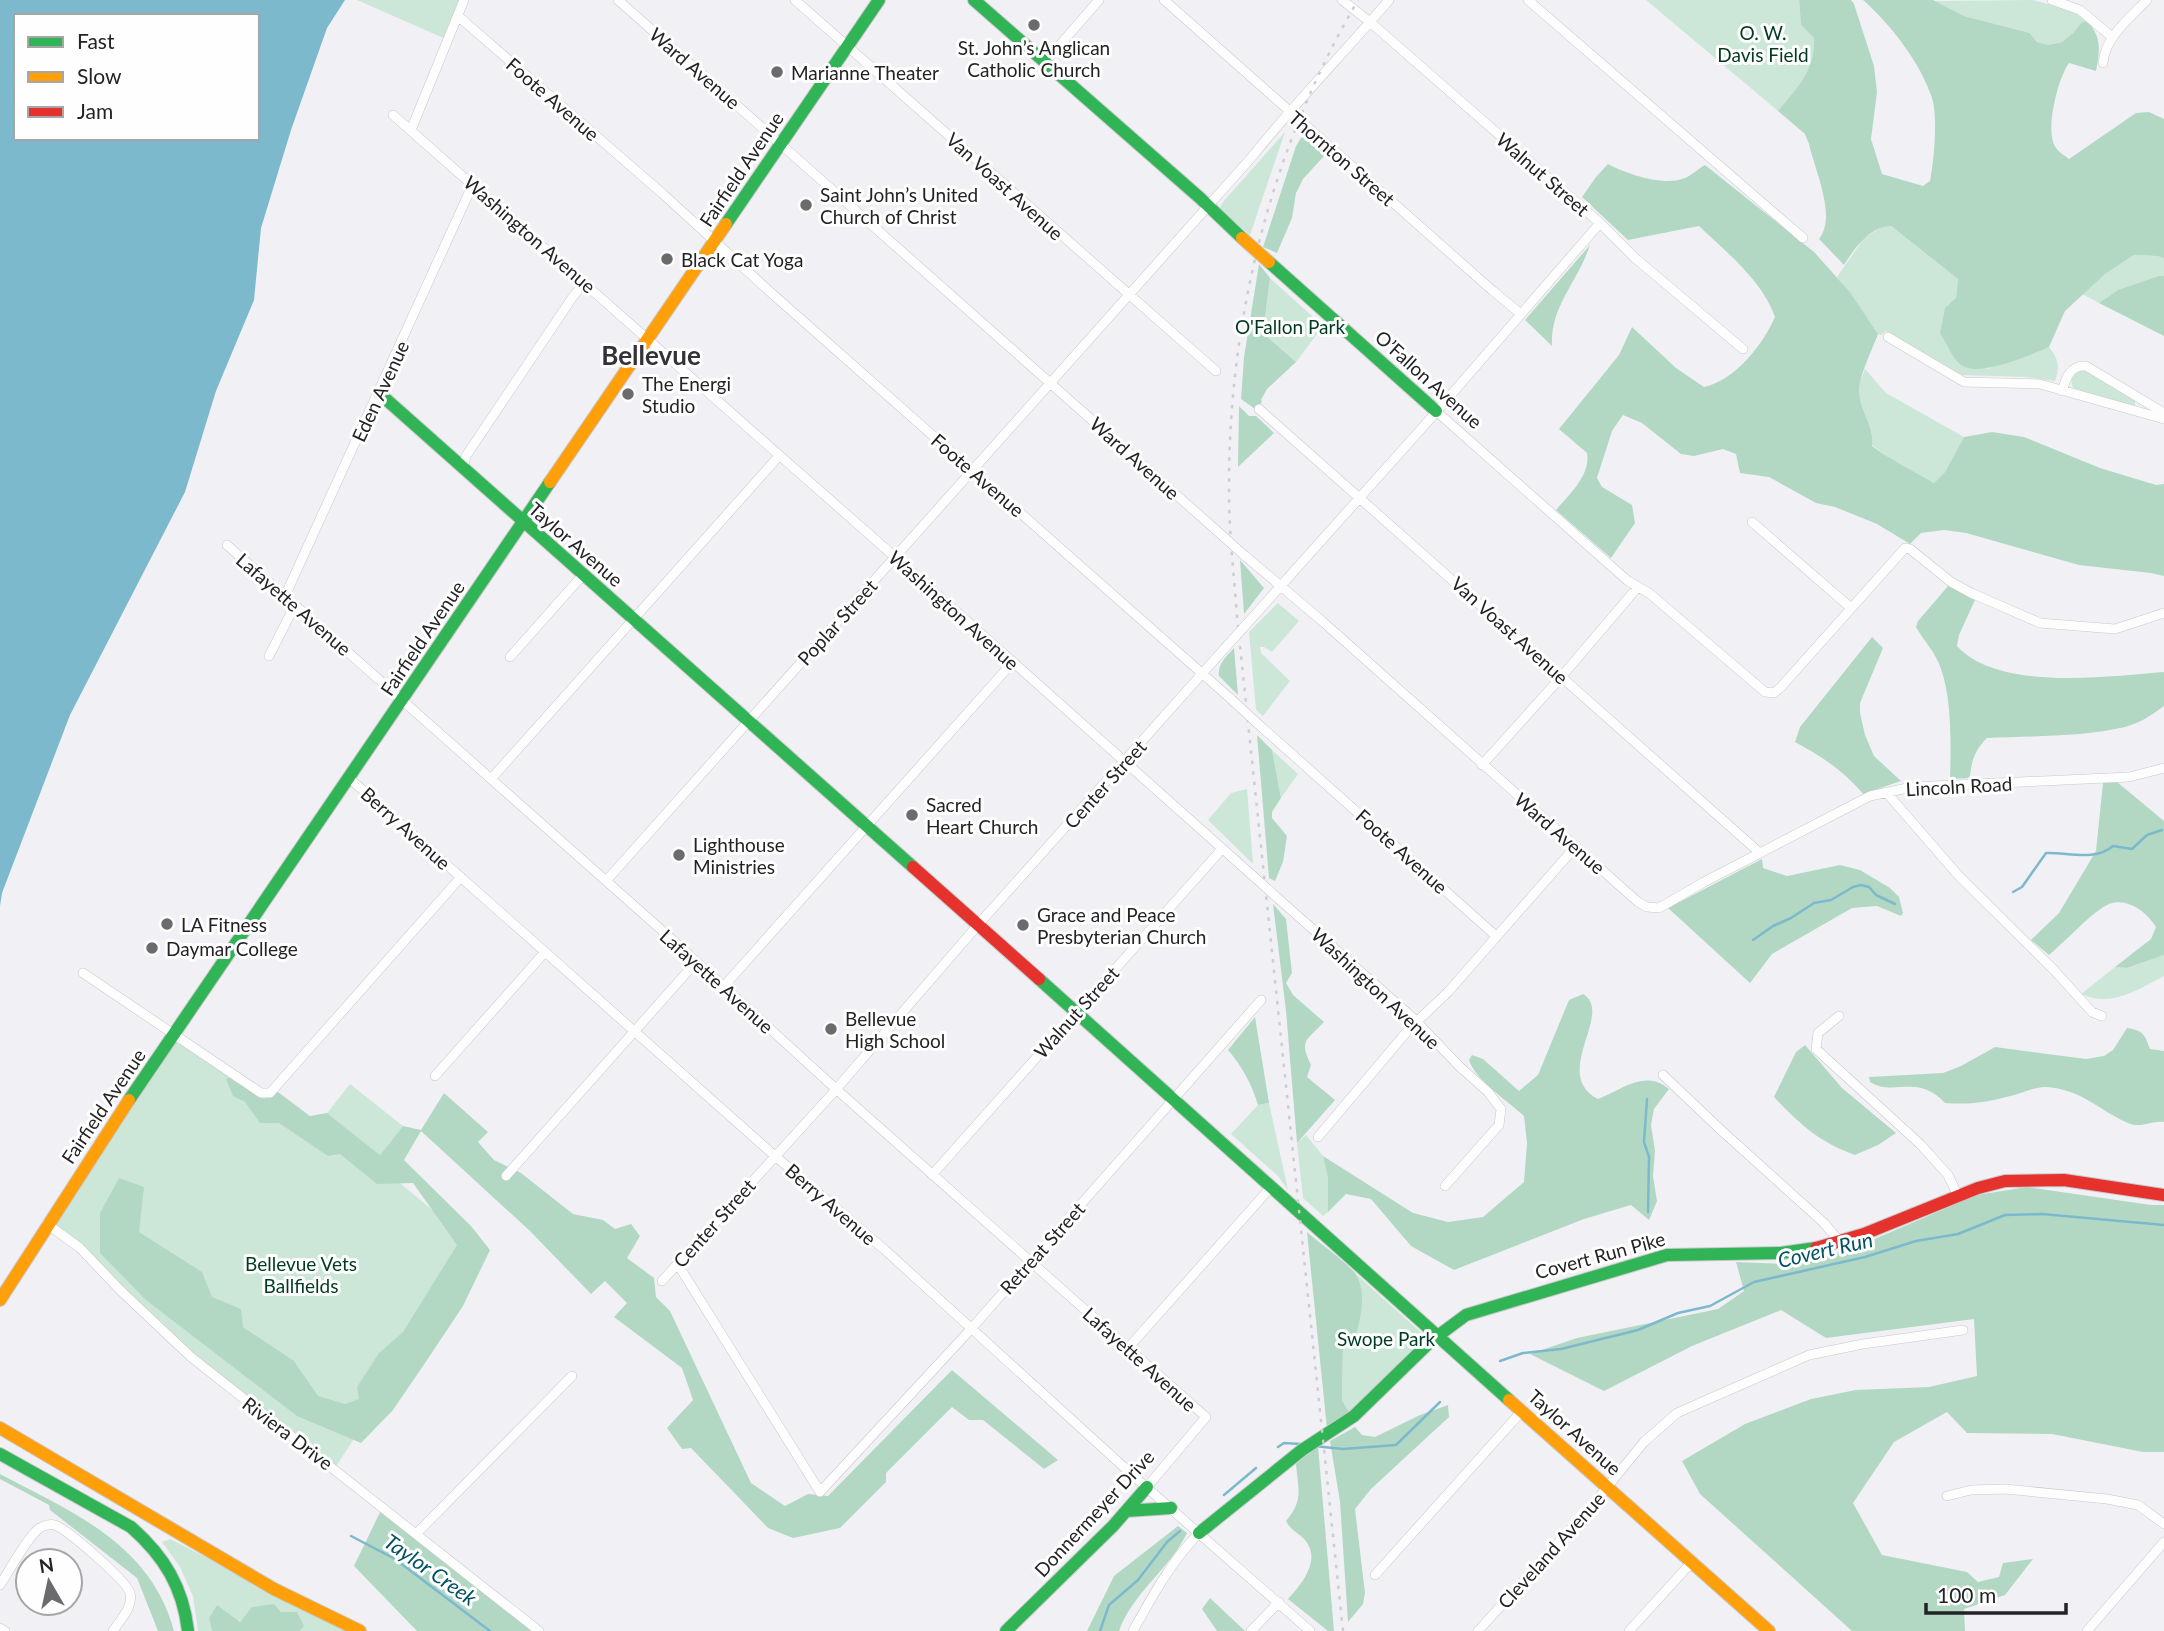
<svg xmlns="http://www.w3.org/2000/svg" width="2164" height="1631" font-family="Lato,sans-serif">
<rect width="100%" height="100%" fill="#f1f1f5"/>
<path fill="#cce7d8" d="M357 0H464L448 40Z
M1646 0H1799L1801 25 1814 38C1815 71 1798 86 1778 111Z
M2032 0 2072 10 2087 21 2082 22 2073 33 2062 42 2048 45 2037 42 2030 33 1964 16 1934 1Z
M1285 132 1250 235 1220 209 1222 203Z
M1883 226H1891L1958 279 1956 298 1987 369 2049 347C2059 360 2060 366 2055 381L2025 377 1962 375 1886 331 1881 335 1878 334 1850 292 1837 277 1864 238Z
M2134 255 2157 256 2164 258V276L2118 290 2099 303 2082 294 2105 274Z
M1270 278 1323 326 1296 362 1263 333Z
M1865 369 1886 393 1964 437 1945 472 1934 483 1883 454 1872 445C1875 425 1859 412 1858 391 1858 384 1863 376 1865 369Z
M2084 370 2135 399V407L2074 389C2068 380 2073 372 2084 370Z
M1278 603 1299 621 1272 652 1264 647H1260L1261 653 1290 681 1263 716 1256 710 1249 632Z
M1272 750 1298 774 1281 798Z
M1247 789 1253 864 1208 820 1231 793Z
M2164 955V976C2137 990 2111 1008 2081 994L2115 967 2127 968Z
M174 1036 376 1163 478 1248 335 1468 213 1375 47 1224Z
M350 1084 403 1126 380 1155 327 1113Z
M1269 1103 1288 1190 1278 1176 1231 1134 1258 1105Z
M1306 1135 1323 1156 1328 1178V1212L1323 1216 1303 1198 1297 1143Z
M1357 1275 1425 1336 1350 1414 1342 1400 1343 1342 1352 1341 1362 1295Z
M170 1539 353 1631H300L304 1626 209 1618 212 1631H198L193 1596 180 1567 162 1542Z"/>
<path fill="#b2d8c4" d="M1799 0H1851L1854 4 1874 66 1877 92 1871 139 1882 174 1923 186 1930 181C1934 160 1938 117 1932 98 1920 62 1891 25 1863 0H1933L1964 16 2030 33 2037 42 2048 45 2062 42 2073 33 2082 22 2087 21C2102 37 2100 50 2096 71L2069 63C2058 78 2044 132 2056 148 2059 152 2065 156 2069 159L2136 113 2149 112 2164 119V258L2157 256 2134 255 2105 274 2065 311 2049 347C2030 355 1979 378 1961 365 1952 358 1946 342 1940 333L1945 308 1956 298 1958 279 1891 226C1870 226 1854 249 1844 265L1819 239C1837 216 1815 171 1809 144L1805 134 1778 111C1798 86 1815 71 1814 38L1801 25Z
M1305 137 1324 156 1303 179 1296 193 1292 218 1277 253 1263 247 1296 146 1301 138Z
M1608 164C1627 174 1664 187 1685 178 1692 175 1698 169 1705 165L1814 252 1850 292 1878 334C1873 348 1858 378 1859 392 1860 413 1875 426 1872 446L1883 454 1934 483 1945 472 1964 437 1992 432 2024 437 2100 468 2156 485 2164 484V576L2151 573 2079 565 1966 533 1944 530 1921 533 1910 544 1877 524 1835 507 1816 503 1769 477 1740 473 1736 454 1723 449 1694 456 1681 454 1642 423 1623 415 1612 431 1597 478 1602 487 1632 505 1635 523 1611 558 1556 510C1569 495 1591 475 1587 453L1559 429 1619 355 1632 327 1676 368 1704 387C1735 380 1762 346 1775 317 1762 280 1727 253 1699 226L1628 240 1582 197 1596 177Z
M1590 245C1578 282 1550 306 1552 346L1525 320Z
M1259 264 1270 278 1263 333 1296 362 1267 389 1261 400 1262 402 1255 409 1241 399 1244 357Z
M2159 276H2164V336L2099 303 2118 290Z
M1239 406 1249 416H1256L1274 433 1238 467Z
M1240 560 1264 588 1244 614Z
M1949 585 1975 600 1959 635 1957 646C1999 692 2108 676 2164 672V706C2152 715 2140 723 2125 727 2082 737 2032 736 1987 738 1975 750 1971 761 1970 778L1950 779C1951 747 1952 699 1941 669 1936 653 1924 641 1916 627L1918 621Z
M1872 637 1883 648 1860 703V713L1865 735 1874 756 1901 781 1863 794C1844 771 1821 756 1795 742L1800 727Z
M1234 648 1238 695 1219 676C1217 664 1227 656 1234 648Z
M1257 735 1272 750 1281 798 1272 812V818L1287 836 1283 862 1275 881 1269 878Z
M2117 782 2164 821V955L2127 968 2115 967 2151 939 2156 927C2147 912 2127 897 2109 904 2094 910 2064 943 2049 955L2031 940 2059 913 2096 851 2103 783Z
M1762 859 1763 868 1787 876 1840 865 1860 870 1890 888 1899 897 1903 913 1901 916 1877 906 1852 908 1772 954 1750 983 1668 908Z
M1273 904 1286 919 1292 973 1286 983 1293 995 1324 1022C1306 1041 1299 1040 1311 1065L1307 1077 1335 1100 1297 1143 1286 1011Z
M1583 994C1615 1013 1550 1074 1598 1099 1623 1089 1645 1069 1669 1089L1654 1109 1651 1125 1655 1151 1653 1176 1657 1201 1649 1220 1631 1205 1584 1219 1454 1270 1411 1246 1371 1199 1346 1194 1328 1212V1178L1323 1156 1413 1213 1448 1222 1483 1217 1524 1182 1527 1143 1524 1116C1509 1102 1475 1080 1469 1060L1472 1055 1483 1059 1519 1091 1538 1075 1569 1000Z
M1255 1017 1269 1103 1258 1105C1252 1085 1242 1066 1228 1050Z
M2127 1028C2143 1030 2145 1035 2150 1049L2164 1051V1122C2151 1120 2142 1129 2128 1123 2098 1110 2082 1089 2045 1087 2035 1087 2023 1093 2014 1095 1987 1102 1973 1105 1945 1103 1917 1073 1894 1097 1870 1082L1869 1077 1943 1073 1961 1066 1995 1047 2086 1059 2104 1056 2113 1050Z
M1805 1045 1842 1088 1896 1133 1878 1145 1855 1155C1818 1141 1801 1125 1774 1097L1796 1052Z
M231 1077 264 1099 278 1092 310 1116 327 1113 380 1155 403 1126 421 1130 444 1093 488 1132 478 1142 494 1160 521 1173 573 1214 603 1220 615 1229 631 1224 640 1236 627 1258 654 1278 656 1297 670 1311 751 1483 785 1506 808 1494 828 1496 952 1370 1058 1460 1044 1469 983 1420H969L952 1407 886 1473V1482L840 1528 793 1538 768 1528 691 1448 682 1449 667 1428 693 1400 682 1368 614 1317 627 1303 605 1281 591 1294 530 1231 421 1131 404 1160 471 1226 490 1250 463 1306 425 1363 393 1410 361 1443 297 1416 146 1300 100 1253V1213L119 1178 144 1187 139 1232 202 1272 212 1297 241 1309 243 1327 294 1361 318 1396 345 1404 359 1399 357 1387 379 1353 403 1332 457 1245 413 1183 377 1184 340 1154 328 1156 279 1123H260L245 1102 233 1096 226 1079Z
M2027 1187 2151 1205H2164V1452H2143L2052 1434 1967 1433 1947 1412 1894 1442 1853 1503 1882 1555 1967 1572 1978 1582 1999 1577 2003 1563 2033 1559 2005 1595 1964 1609 1965 1631H1852L1700 1494 1682 1461 1745 1424 1811 1399 1856 1390 1929 1387 1977 1376 1974 1319 1826 1338 1781 1310 1692 1346 1604 1391 1530 1354 1577 1338 1718 1309 1744 1291 1736 1262 1785 1264 1849 1250 1977 1195Z
M1307 1232C1317 1241 1353 1267 1357 1276 1367 1296 1360 1317 1356 1337L1343 1343 1342 1400 1350 1414 1327 1429Z
M1448 1405 1449 1417 1371 1489 1355 1509 1365 1593 1363 1604 1348 1622 1340 1502 1330 1441 1355 1427 1362 1435 1375 1437 1420 1415Z
M1318 1446 1334 1631H1328L1288 1599C1301 1585 1322 1560 1305 1540 1298 1532 1292 1532 1286 1521 1304 1500 1298 1489 1296 1464Z
M0 1474C72 1512 151 1544 174 1631H158L137 1578 50 1510 49 1505 0 1479Z
M383 1506 539 1631H417L354 1566Z
M1178 1526 1187 1533C1169 1570 1133 1592 1119 1631H1087L1114 1576Z
M1210 1598 1245 1631H1217L1202 1609Z
M274 1604 281 1612H297L304 1626 300 1631H212L209 1618 217 1605 240 1622 252 1607Z"/>
<path fill="#7cb9cd" fill-rule="evenodd" d="M0 0H345L327 28 291 130 261 228 254 300 216 391 185 492 70 715 2 893 0 906ZM16 16H257V138H16Z"/>
<g fill="none" stroke-linecap="round" stroke-linejoin="round">
<path stroke="#7cb9cd" stroke-width="2.5" d="M2013 892 2022 887 2046 853C2067 852 2095 862 2113 846L2132 849 2147 835 2162 830
M1753 940 1773 926 1791 918 1814 903 1831 900 1853 887 1861 885 1869 887 1876 895 1895 904
M1647 1099 1644 1142 1649 1157 1648 1212
M1500 1361 1523 1353 1561 1349 1638 1330 1678 1313 1710 1306 1754 1282 1865 1257 1916 1241 1958 1234 2005 1215 2042 1214 2164 1225
M1314 1446 1343 1449 1396 1445 1440 1402
M1278 1447 1284 1443 1301 1444
M1224 1495 1256 1468
M351 1536 395 1559 490 1631
M1100 1631 1109 1605 1138 1580 1167 1542 1180 1531"/>
<g stroke="#c8c8cb" stroke-width="10">
<path id="street" d="M618 0 1216 530
M795 0 1216 371
M1164 0 1493 291 1521 314
M1342 0 1370 22 1600 223 1635 258 1743 349
M1528 0 1803 238
M2052 0 2080 10 2112 37
M458 16 663 194 768 290 1231 699
M1045 62 1099 0
M2103 63C2105 37 2130 18 2147 0
M393 115 895 557 1252 875
M411 130 464 0
M1888 337 1964 382 2040 384 2164 419
M2062 391C2066 378 2070 365 2086 366L2164 413
M1259 409 1760 853
M1436 411 1628 581 1649 593 1765 692 1774 693 1781 687 1905 548 1910 549 1951 582 1971 593 2040 623 2115 629 2164 613
M463 469 466 456 572 298 580 288 587 284
M1752 522 1851 608
M227 545 666 934 836 1089 1206 1417 1147 1487
M1244 555 1322 621 1638 902 1647 907 1659 908 1704 882 1870 796 1912 787 2129 777 2164 768
M285 596 473 184
M1262 607 1430 419 1600 223
M269 656 295 605
M510 657 582 576
M1257 723 1496 936
M1482 765 1562 676 1637 588
M349 778 775 1156 885 1250 1137 1479 1310 1631
M491 779 779 456
M1886 792 1958 875 2054 970 2092 1012 2102 1016
M606 881 1251 158C1295 103 1344 53 1389 0
M1281 901 1412 1017 1460 1067 1488 1092 1501 1109 1499 1125 1445 1186
M83 973 261 1093H270L461 877
M724 986 1012 663
M1839 1016 1818 1033 1816 1049 1920 1144 1948 1175 1958 1196
M1663 1075 1722 1131 1824 1223 1839 1241
M435 1076 545 952
M1318 1137 1410 1028 1448 992 1576 846
M932 1175 1222 849
M506 1176 696 962
M47 1224 80 1248 120 1290 191 1357 539 1631
M677 1263 820 1492 971 1329 1261 1000
M662 1281 832 1094 977 926 1225 648
M1129 1347 1272 1186
M1947 1496 1971 1490 2005 1489 2107 1499 2138 1505 2164 1524
M416 1534 572 1376
M1375 1575 1522 1411
M0 1585C8 1573 29 1534 40 1528 44 1525 51 1524 55 1525 68 1530 127 1581 130 1593 134 1607 119 1621 113 1631
M0 1628 5 1631
M1133 1631C1153 1595 1171 1562 1199 1533
M1251 1631 1279 1602
M1478 1631 1595 1502 1644 1442 1677 1413 1809 1355 1863 1344 1963 1330
M1629 1631 1691 1563
M2087 1631 2164 1542"/>
</g>
<g stroke="#c8c8cb" stroke-width="14">
<path id="fast" d="M974 0 1200 198 1242 238
M726 224 879 0
M1269 262 1436 411
M379 393 913 867
M1039 979 1509 1400
M129 1100 550 482
M0 1454 131 1527C164 1556 183 1587 188 1631
M1126 1511 1171 1508
M1199 1533 1302 1450 1354 1416 1431 1341 1466 1315 1667 1255 1781 1253 1816 1248
M1006 1631 1113 1526 1147 1487"/>
</g>
<g stroke="#c8c8cb" stroke-width="14">
<path id="slow" d="M550 482 726 224
M0 1300 129 1100
M1509 1400 1769 1631
M0 1428 274 1589 360 1631"/>
</g>
<g stroke="#c8c8cb" stroke-width="14">
<path id="jam" d="M913 867 1039 979
M1816 1248 1864 1234 1978 1188 2005 1181 2064 1180 2164 1195"/>
</g>
<use href="#street" stroke="#fdfdfe" stroke-width="9"/>
<use href="#fast" stroke="#30b455" stroke-width="12"/>
<use href="#slow" stroke="#ff9f0a" stroke-width="12"/>
<use href="#jam" stroke="#e5322d" stroke-width="12"/>
<path stroke="#cececf" stroke-width="2.5" stroke-dasharray="3.5 7" stroke-linecap="butt" d="M1343 1631 1237 617C1234 575 1229 533 1229 491 1228 320 1271 148 1358 0"/>
<g stroke="#c8c8cb" stroke-width="10" stroke-linecap="butt">
<path id="street-bridge" d="M1216 530 1244 555
M1225 648 1262 607
M1231 699 1257 723
M1252 875 1281 901"/>
</g>
<g stroke="#c8c8cb" stroke-width="14" stroke-linecap="butt">
<path id="slow-bridge" d="M1242 238 1269 262"/>
</g>
<use href="#street-bridge" stroke="#fdfdfe" stroke-width="9"/>
<use href="#slow-bridge" stroke="#ff9f0a" stroke-width="12"/>
</g>
<g fill="#6b6b6e" stroke="#fefefe" stroke-width="2.5">
<circle cx="1034" cy="25" r="7"/>
<circle cx="777" cy="72" r="7"/>
<circle cx="806" cy="205" r="7"/>
<circle cx="667" cy="259" r="7"/>
<circle cx="628" cy="394" r="7"/>
<circle cx="912" cy="815" r="7"/>
<circle cx="679" cy="855" r="7"/>
<circle cx="167" cy="924" r="7"/>
<circle cx="1023" cy="925" r="7"/>
<circle cx="152" cy="948" r="7"/>
<circle cx="831" cy="1029" r="7"/>
</g>
<g text-anchor="middle" dominant-baseline="central" stroke-width="6" stroke-linejoin="round" paint-order="stroke">
<g font-size="19" fill="#003a21" stroke="#fefefe">
<text x="1763" y="32">O. W.<tspan x="1763" dy="22">Davis Field</tspan></text>
<text x="1290" y="326">O'Fallon Park</text>
<text x="301" y="1263">Bellevue Vets<tspan x="301" dy="22">Ballfields</tspan></text>
<text x="1386" y="1338">Swope Park</text>
</g>
<g font-size="19" fill="#232325" stroke="#fefefe" text-anchor="start">
<text x="1034" y="47" text-anchor="middle">St. John’s Anglican<tspan x="1034" dy="22">Catholic Church</tspan></text>
<text x="791" y="72">Marianne Theater</text>
<text x="820" y="194">Saint John’s United<tspan x="820" dy="22">Church of Christ</tspan></text>
<text x="681" y="259">Black Cat Yoga</text>
<text x="642" y="383">The Energi<tspan x="642" dy="22">Studio</tspan></text>
<text x="926" y="804">Sacred<tspan x="926" dy="22">Heart Church</tspan></text>
<text x="693" y="844">Lighthouse<tspan x="693" dy="22">Ministries</tspan></text>
<text x="1037" y="914">Grace and Peace<tspan x="1037" dy="22">Presbyterian Church</tspan></text>
<text x="181" y="924">LA Fitness</text>
<text x="166" y="948">Daymar College</text>
<text x="845" y="1018">Bellevue<tspan x="845" dy="22">High School</tspan></text>
</g>
<g font-size="19" fill="#232325" stroke="#fefefe">
<text transform="translate(695 68) rotate(41)">Ward Avenue</text>
<text transform="translate(553 99) rotate(41)">Foote Avenue</text>
<text transform="translate(1342 158) rotate(41)">Thornton Street</text>
<text transform="translate(741 169) rotate(-56)">Fairfield Avenue</text>
<text transform="translate(1543 174) rotate(41)">Walnut Street</text>
<text transform="translate(1005 186) rotate(42)">Van Voast Avenue</text>
<text transform="translate(530 234) rotate(41)">Washington Avenue</text>
<text transform="translate(1429 379) rotate(42)">O’Fallon Avenue</text>
<text transform="translate(380 391) rotate(-65)">Eden Avenue</text>
<text transform="translate(1135 458) rotate(42)">Ward Avenue</text>
<text transform="translate(978 475) rotate(41)">Foote Avenue</text>
<text transform="translate(576 544) rotate(41)">Taylor Avenue</text>
<text transform="translate(294 604) rotate(41)">Lafayette Avenue</text>
<text transform="translate(954 610) rotate(42)">Washington Avenue</text>
<text transform="translate(837 622) rotate(-48)">Poplar Street</text>
<text transform="translate(1510 630) rotate(42)">Van Voast Avenue</text>
<text transform="translate(422 638) rotate(-56)">Fairfield Avenue</text>
<text transform="translate(1105 784) rotate(-48)">Center Street</text>
<text transform="translate(1959 786) rotate(-3)">Lincoln Road</text>
<text transform="translate(406 828) rotate(42)">Berry Avenue</text>
<text transform="translate(1560 833) rotate(41)">Ward Avenue</text>
<text transform="translate(1402 851) rotate(42)">Foote Avenue</text>
<text transform="translate(717 981) rotate(42)">Lafayette Avenue</text>
<text transform="translate(1376 988) rotate(43)">Washington Avenue</text>
<text transform="translate(1076 1012) rotate(-48)">Walnut Street</text>
<text transform="translate(103 1106) rotate(-56)">Fairfield Avenue</text>
<text transform="translate(831 1204) rotate(41)">Berry Avenue</text>
<text transform="translate(714 1223) rotate(-48)">Center Street</text>
<text transform="translate(1042 1248) rotate(-48)">Retreat Street</text>
<text transform="translate(1600 1255) rotate(-15)">Covert Run Pike</text>
<text transform="translate(1140 1359) rotate(42)">Lafayette Avenue</text>
<text transform="translate(1575 1432) rotate(42)">Taylor Avenue</text>
<text transform="translate(288 1433) rotate(37)">Riviera Drive</text>
<text transform="translate(1094 1513) rotate(-47)">Donnermeyer Drive</text>
<text transform="translate(1551 1550) rotate(-48)">Cleveland Avenue</text>
</g>
<g font-size="21" font-style="italic" fill="#025164" stroke="#fefefe">
<text transform="translate(1825 1249) rotate(-13)">Covert Run</text>
<text transform="translate(431 1569) rotate(35)">Taylor Creek</text>
</g>
<g font-size="26" font-weight="bold" fill="#333337" stroke="#fefefe">
<text x="651" y="355">Bellevue</text>
</g>
</g>
<rect x="14" y="14" width="245" height="126" fill="#fefefe" stroke="#a6a6a7" stroke-width="2"/>
<rect x="28" y="37" width="35" height="10" fill="#30b455" stroke="#a6a6a7" stroke-width="2"/>
<text x="77" y="49" font-size="21" fill="#232325">Fast</text>
<rect x="28" y="72" width="35" height="10" fill="#ff9f0a" stroke="#a6a6a7" stroke-width="2"/>
<text x="77" y="84" font-size="21" fill="#232325">Slow</text>
<rect x="28" y="107" width="35" height="10" fill="#e5322d" stroke="#a6a6a7" stroke-width="2"/>
<text x="77" y="119" font-size="21" fill="#232325">Jam</text>
<g transform="translate(49 1582) rotate(351)"><circle r="33" fill="#fefefe" stroke="#a6a6a7" stroke-width="2"/>
<path d="M0-5L12 26L0 18L-12 26Z" fill="#6b6b6e"/>
<text y="-10" font-size="19" font-weight="bold" text-anchor="middle" fill="#232325">N</text>
</g>
<path d="M1926 1603v10h140v-10" fill="none" stroke="#232325" stroke-width="3.5"/>
<text x="1937" y="1603" font-size="21" fill="#232325" stroke="#fefefe" stroke-width="5" paint-order="stroke">100 m</text>
</svg>
